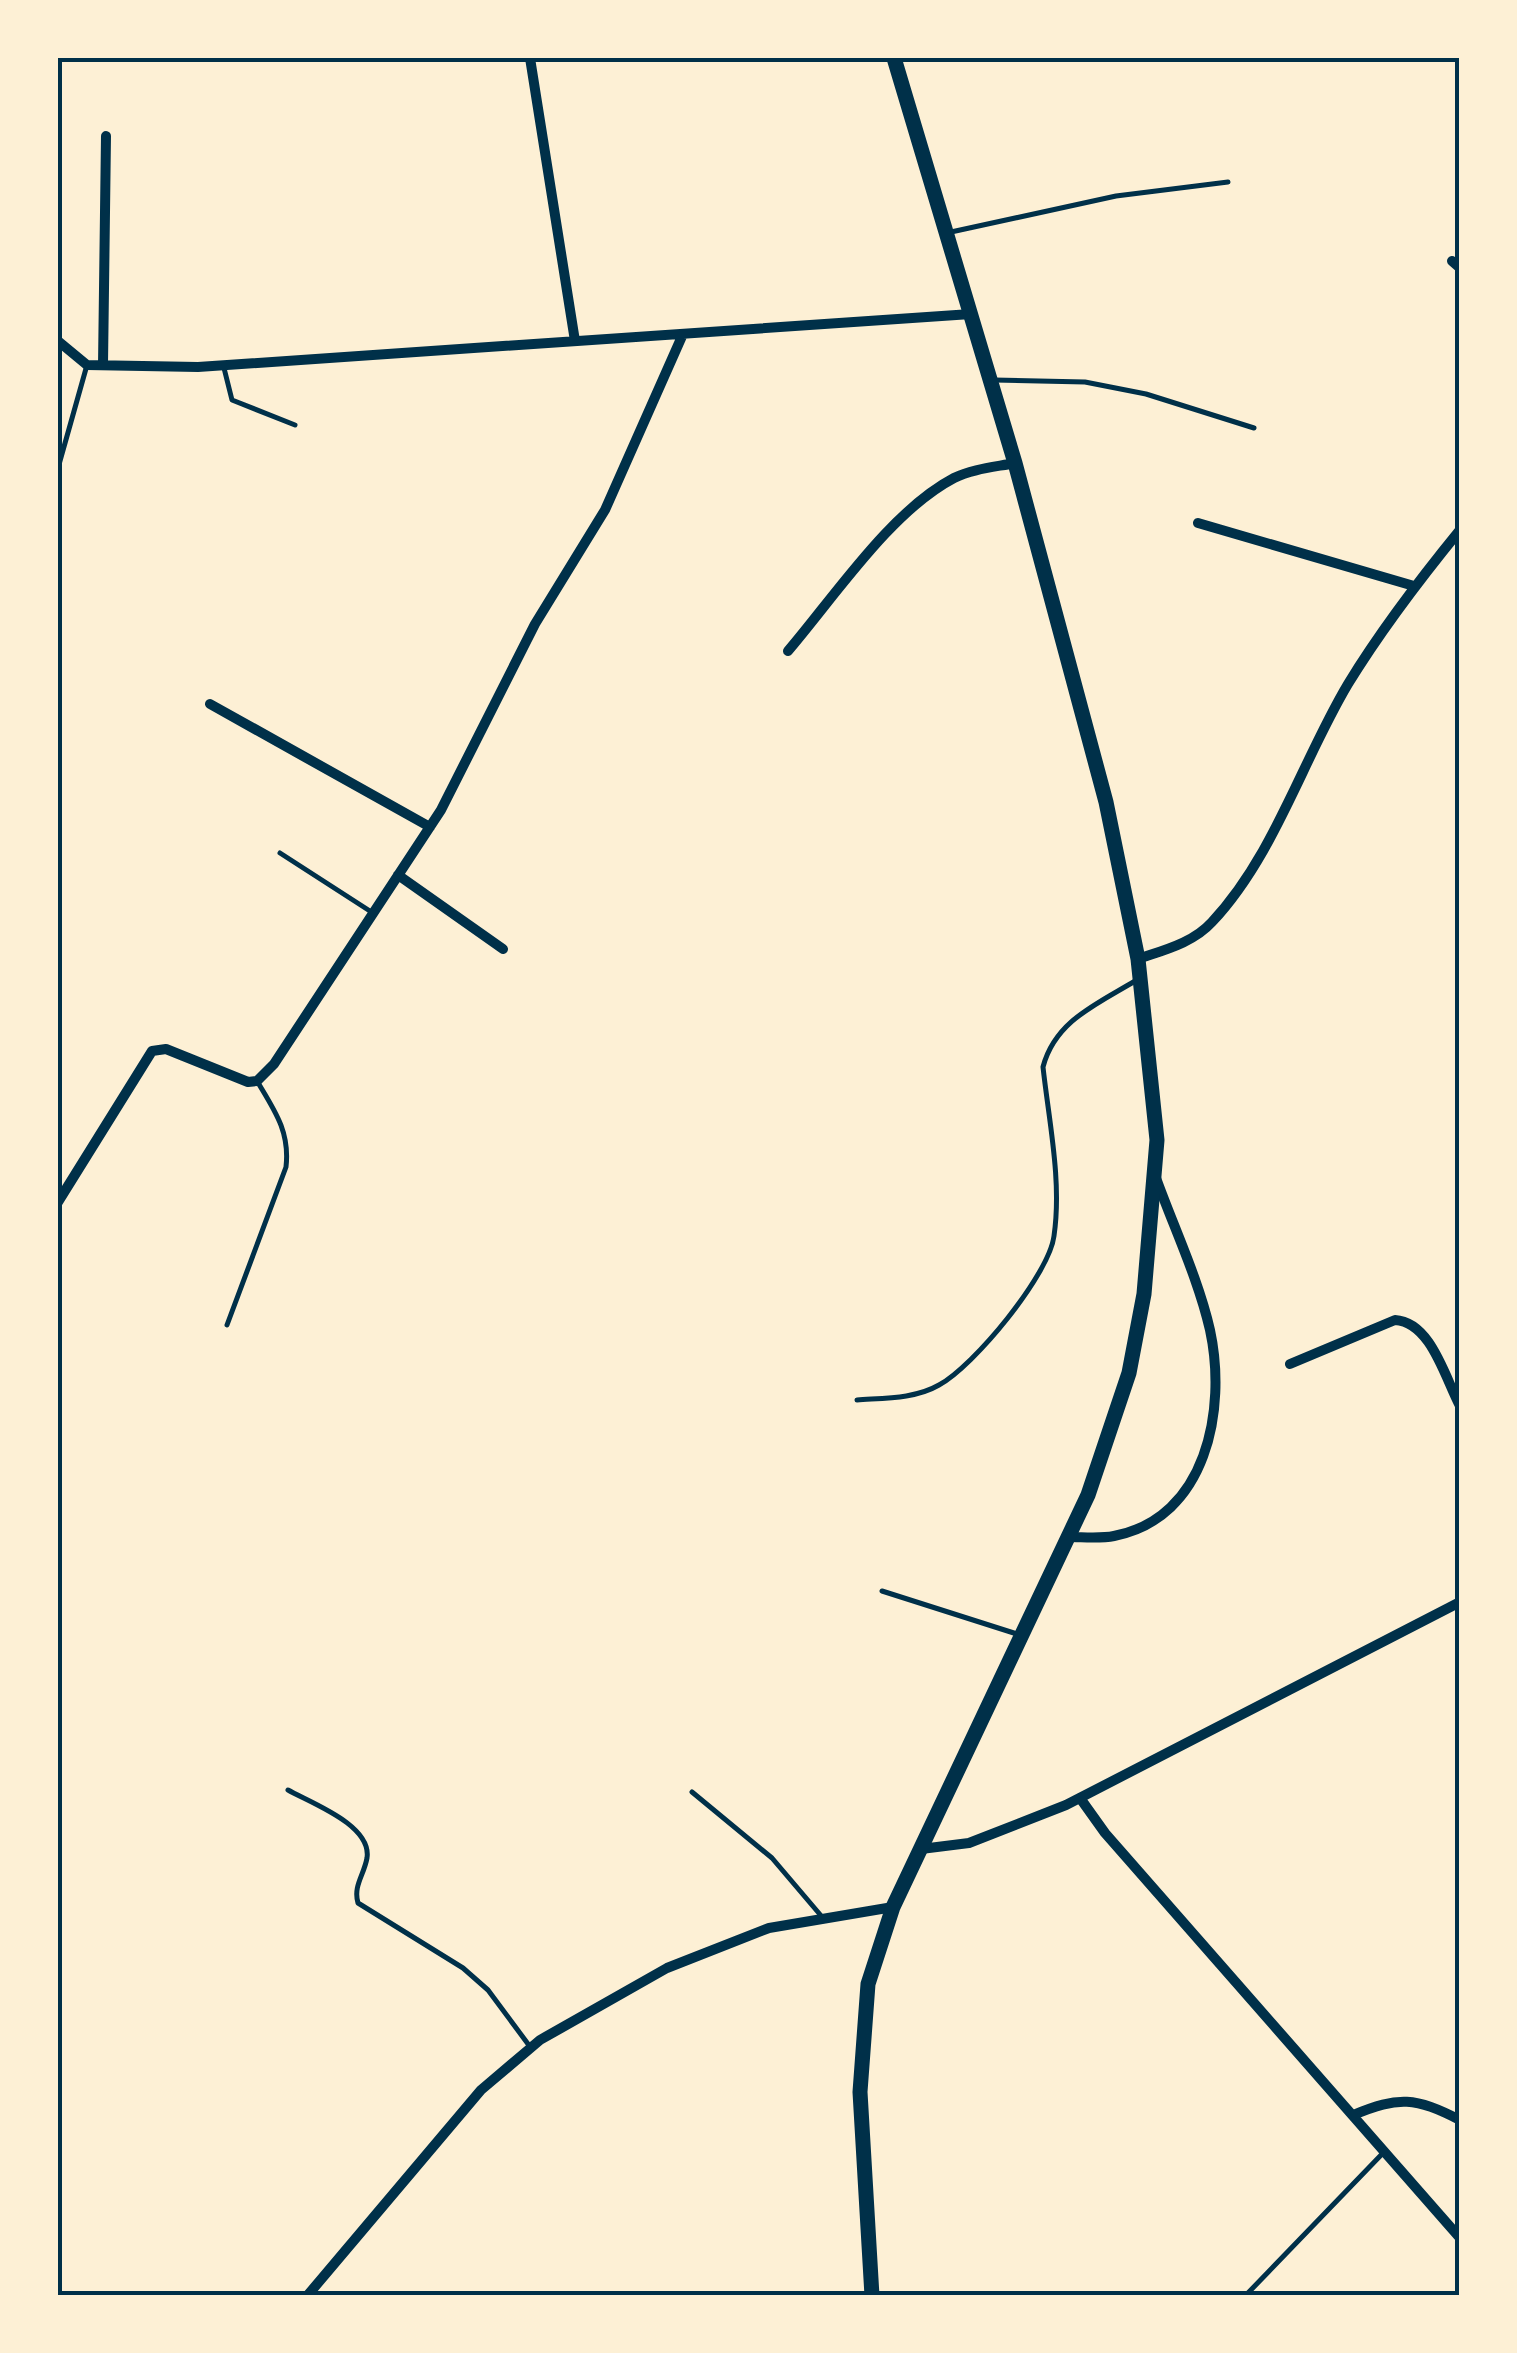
<svg xmlns="http://www.w3.org/2000/svg" width="1517" height="2353" font-family="'Times New Roman',serif">
<rect width="100%" height="100%" fill="#fdf0d5"/>
<g fill="none" stroke-linecap="round" stroke-linejoin="round">
<path stroke="#003049" stroke-width="5" d="M951 232 1116 196 1228 182
M224 368 232 400 295 425
M994 380 1085 382 1146 394 1254 428
M58 468 87 365
M280 853 373 913
M227 1325 286 1167C290 1132 275 1111 257 1081
M857 1400C883 1398 915 1399 939 1385 974 1366 1049 1275 1054 1236 1062 1181 1049 1122 1043 1067 1055 1021 1097 1004 1135 981
M882 1591 1017 1634
M288 1790C311 1803 372 1825 367 1858 364 1875 353 1886 358 1903L463 1968 488 1990 531 2048
M692 1792 772 1858 823 1918
M1247 2294 1383 2153"/>
<path stroke="#003049" stroke-width="10" d="M530 58 575 341
M1452 261 1460 268
M58 341 87 365 198 367 971 314
M103 365 106 136
M1198 523 1414 586
M788 651C835 596 891 511 954 478 972 469 995 467 1015 463
M210 704 430 827
M398 875 503 949
M1138 959C1164 950 1193 943 1212 922 1274 856 1302 761 1348 684 1381 630 1420 579 1460 530
M58 1202 152 1051 166 1049 248 1082 257 1081 274 1064 441 810 535 624 605 510 683 334
M1290 1364 1395 1320C1431 1322 1445 1378 1460 1406
M1068 1537C1083 1537 1100 1539 1114 1536 1207 1518 1227 1409 1210 1330 1198 1278 1174 1228 1156 1178
M1080 1798 1105 1833 1460 2238
M921 1849 969 1843 1066 1805 1460 1602
M1353 2115C1399 2096 1415 2097 1460 2120
M307 2296 481 2090 540 2040 667 1968 769 1928 893 1907"/>
<path stroke="#003049" stroke-width="15" d="M872 2296 860 2092 868 1984 893 1907 1088 1495 1129 1373 1144 1294 1157 1140 1138 959 1106 802 1015 463 894 58"/>
</g>
<rect width="1517" height="2353" fill="none" stroke="#fdf0d5" stroke-width="120"/>
<rect x="60" y="60" width="1397" height="2233" fill="none" stroke="#003049" stroke-width="4"/>
</svg>
